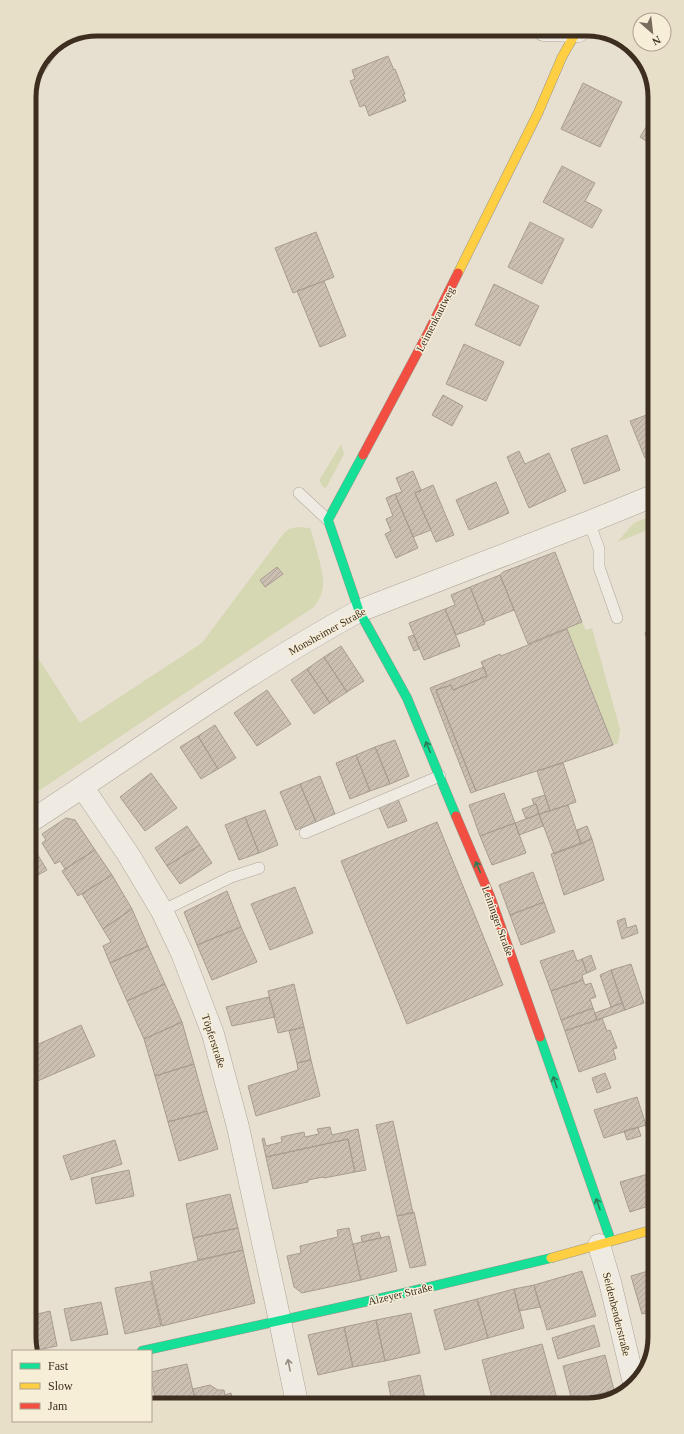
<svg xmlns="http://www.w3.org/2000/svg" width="684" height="1434" font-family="'Times New Roman',serif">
<defs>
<pattern id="building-hatch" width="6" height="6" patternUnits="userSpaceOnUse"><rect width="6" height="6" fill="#cbbfb2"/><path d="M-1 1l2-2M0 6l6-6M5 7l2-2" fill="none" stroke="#afa499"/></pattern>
</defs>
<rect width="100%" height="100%" fill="#e7e0d1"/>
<path fill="#d6d7b3" d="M341 444 344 454 326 488 323 487 320 482V479Z
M653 515V528L617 542 634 523Z
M297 527 310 528C314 541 325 574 323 587 322 595 318 601 314 607L31 796V647L80 723 202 643 284 533 289 529Z
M582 622 586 630 592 628 620 729 618 743 613 745 567 629Z"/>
<path fill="url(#building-hatch)" stroke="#a89c90" d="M388 56 394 70 395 69 405 94H403L406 101 369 116 365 105 360 107 350 81 355 79 352 70Z
M583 83 622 102 600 147 561 129Z
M651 119 652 145 640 137Z
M562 166 595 183 585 201 602 210 592 228 543 202Z
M530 222 564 239 542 284 508 267Z
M316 232 334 277 293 293 275 248Z
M324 281 346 336 320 347 297 291Z
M494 284 539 306 520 346 475 325Z
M464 344 504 362 486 401 446 384Z
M443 395 463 406 452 426 432 415Z
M652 413V455L645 458 630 421Z
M607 435 620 470 584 484 571 449Z
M519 451 525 464 549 453 566 491 529 508 507 457Z
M413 471 421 490 415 493 431 530 413 537 395 494 402 492 396 478Z
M496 482 509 513 469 530 456 500Z
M433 485 454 535 436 542 415 493Z
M395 494 418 548 396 558 385 534 391 531 386 519 393 516 386 498Z
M555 552 582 622 528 644 500 575 503 572Z
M277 567 283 574 265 587 260 580Z
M500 575 514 610 484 622 470 587Z
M470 587 485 624 456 635 445 609 455 605 451 595Z
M445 609 460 646 424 660 409 623Z
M567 629 613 745 567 761 476 791 436 690 451 685 453 690 487 676 481 662 500 654 501 656Z
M653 630V659L645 633Z
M414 635 419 649 414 651 408 637Z
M341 646 364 681 347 692 324 657Z
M324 657 347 692 330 703 307 669Z
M484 667 487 676 453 690 451 685 436 690 476 791 471 793 430 688Z
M307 669 330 703 314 714 291 680Z
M267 690 291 724 257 746 234 713Z
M215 725 236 758 218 769 198 736Z
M198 736 218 769 201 779 180 747Z
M395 740 409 776 390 784 375 747Z
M375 747 390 784 370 791 356 755Z
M356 755 370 791 350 799 336 763Z
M563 763 576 802 550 811 537 771Z
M151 773 177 808 145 831 120 797Z
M320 776 335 814 316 822 300 784Z
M300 784 316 822 296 830 280 792Z
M504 793 515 823 480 836 469 805Z
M545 795 550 811 539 814 536 804 534 805 532 799Z
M398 799 407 821 388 828 379 807Z
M536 804 539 814 526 819 522 809Z
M568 805 581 844 554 854 539 814Z
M265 810 278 845 259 853 245 817Z
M539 814 543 826 519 835 515 823Z
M245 817 259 853 239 860 225 825Z
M66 818 75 820 95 850 65 869 60 861 55 864 42 843 46 840 42 834Z
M437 822 503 985 407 1024 341 861Z
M515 823 526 853 492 865 480 836Z
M187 826 200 845 167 866 155 848Z
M587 826 592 839 581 844 577 830Z
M592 839 604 880 564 895 551 854Z
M31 844 47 870 31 879Z
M200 845 212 863 180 884 167 866Z
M95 850 112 875 78 896 62 871Z
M533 872 544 902 510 915 499 885Z
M112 875 132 909 103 929 82 894Z
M295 887 313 933 270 950 251 904Z
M227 891 241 927 197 945 184 912Z
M544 902 555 932 521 945 510 915Z
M132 909 148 946 110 963 103 946 111 942 103 929Z
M625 918 627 928 636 925 638 933 622 939 617 921Z
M241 927 257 962 212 980 197 945Z
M148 946 165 984 127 1001 110 963Z
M573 950 577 961 582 959 587 973 582 975 583 980 551 991 540 961Z
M591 955 596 969 587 973 582 959Z
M631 964 644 1003 625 1010 611 970Z
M611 970 622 1003 611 1007 600 975Z
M583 980 585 985 591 983 596 997 590 999 593 1008 561 1020 551 991Z
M165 984 182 1022 144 1039 127 1001Z
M294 984 304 1027 278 1033 268 991Z
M269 997 275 1017 232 1026 226 1007Z
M622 1003 625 1010 597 1020 595 1013Z
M593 1008 597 1020 565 1031 561 1020Z
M602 1018 607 1031 610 1030 617 1048 613 1049 616 1059 579 1072 565 1031Z
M182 1022 194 1064 155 1076 144 1039Z
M81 1025 95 1056 33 1083 32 1047Z
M304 1027 311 1060 297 1063 289 1031Z
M654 1057V1068L651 1058Z
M311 1060 320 1096 256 1116 248 1086 298 1070 297 1063Z
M194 1064 207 1111 168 1122 155 1076Z
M605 1073 611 1088 597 1093 592 1078Z
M637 1097 646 1125 604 1138 594 1110Z
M207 1111 218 1149 179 1161 168 1122Z
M654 1120V1153L645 1123Z
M393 1121 413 1213 397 1216 376 1125Z
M330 1127 332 1135 358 1129 366 1170 355 1172 348 1139 266 1157 262 1139 264 1138 266 1146 282 1142 281 1137 304 1132 305 1137 319 1134 317 1129Z
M638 1127 641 1136 627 1140 624 1131Z
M348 1139 355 1172 324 1178 323 1177 308 1180V1182L273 1189 266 1157Z
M115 1140 122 1164 71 1180 63 1156Z
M129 1170 134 1196 96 1204 91 1178Z
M655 1172V1204L630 1212 620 1182Z
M230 1194 238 1228 193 1238 186 1204Z
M414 1212 426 1265 410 1268 397 1216Z
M238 1228 243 1250 198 1260 193 1238Z
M349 1228 361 1280 302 1293 294 1287 287 1256 301 1253 300 1246 338 1237 337 1230Z
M379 1232 381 1238 362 1242 361 1236Z
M389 1236 397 1271 361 1280 353 1244Z
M243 1250 255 1303 162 1326 150 1272Z
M655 1269V1311L642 1314 631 1276Z
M582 1271 596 1316 547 1330 534 1285Z
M151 1281 161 1326 125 1334 115 1288Z
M534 1285 540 1307 519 1311 514 1289Z
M514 1289 524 1328 488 1338 477 1299Z
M477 1299 488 1338 445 1350 434 1310Z
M101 1302 108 1334 71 1341 64 1309Z
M50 1311 57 1346 33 1351V1315Z
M411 1313 420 1353 385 1361 376 1320Z
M376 1320 385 1361 353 1367 344 1327Z
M594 1325 600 1346 558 1359 552 1338Z
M344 1327 353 1367 318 1375 308 1335Z
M542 1344 558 1402H493L482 1360Z
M605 1355 614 1390 572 1401 563 1366Z
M187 1364 196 1404H157L151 1379V1372Z
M420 1375 426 1403H392L388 1382Z
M210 1385 218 1390H224L225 1395 231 1393 234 1404H196L193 1389Z
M357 1397 358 1403H325Z"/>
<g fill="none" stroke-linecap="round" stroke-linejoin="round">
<g stroke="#ada599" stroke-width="12">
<path id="lane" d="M299 493 328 520
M589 522 599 549V567L617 618
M305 833 440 776
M162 911 231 877 259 868"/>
</g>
<g stroke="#ada599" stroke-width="23">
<path id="street" d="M544 30 578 31 581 29
M83 788 128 854 162 911 182 953 213 1034 238 1127 280 1321 297 1403
M31 821C140 750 245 673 359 611L589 522 653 496
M599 1245 610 1282 634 1383"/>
</g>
<g stroke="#9c958a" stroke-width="10">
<path id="fast" d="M363 455 328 520 359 611 407 698 456 816
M540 1037 611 1241
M142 1351 400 1294 551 1258"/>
</g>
<g stroke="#9c958a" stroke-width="10">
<path id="slow" d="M458 273 538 113 562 57 578 29
M551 1258 655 1229"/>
</g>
<g stroke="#9c958a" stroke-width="10">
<path id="jam" d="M363 455 429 331 458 273
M456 816 490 896 540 1037"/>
</g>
<use href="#lane" stroke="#efebe3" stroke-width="11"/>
<use href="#street" stroke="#efebe3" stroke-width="22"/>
<use href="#fast" stroke="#16e098" stroke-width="9"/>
<use href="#slow" stroke="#ffcf43" stroke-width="9"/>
<use href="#jam" stroke="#f24e42" stroke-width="9"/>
<g stroke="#afaaa2" stroke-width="4.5">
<path id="rail" d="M33 85 64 39"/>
</g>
<use href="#rail" stroke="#f7eed8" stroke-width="3" stroke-dasharray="9" stroke-linecap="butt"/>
</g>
<defs><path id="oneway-shaft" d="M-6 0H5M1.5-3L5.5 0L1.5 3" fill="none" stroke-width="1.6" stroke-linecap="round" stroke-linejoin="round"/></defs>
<g stroke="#2b7e56">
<use href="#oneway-shaft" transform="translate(428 747) rotate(-113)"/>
<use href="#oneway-shaft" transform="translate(478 867) rotate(-113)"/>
<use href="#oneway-shaft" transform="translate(555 1082) rotate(-109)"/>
<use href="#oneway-shaft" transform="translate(598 1204) rotate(-109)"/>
</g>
<use stroke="#968c82" href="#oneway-shaft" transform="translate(289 1365) rotate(-101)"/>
<g text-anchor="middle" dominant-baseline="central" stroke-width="3" stroke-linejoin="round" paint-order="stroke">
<g font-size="11" fill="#3d2e20" stroke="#f7eed8">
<text transform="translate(435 319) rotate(-63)">Leimenkautweg</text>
<text transform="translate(327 631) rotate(-29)">Monsheimer Straße</text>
<text transform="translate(498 921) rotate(70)">Leininger Straße</text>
<text transform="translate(214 1041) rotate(72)">Töpferstraße</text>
<text transform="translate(400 1294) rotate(-13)">Alzeyer Straße</text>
<text transform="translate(617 1314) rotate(76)">Seidenbenderstraße</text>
</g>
</g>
<path d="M0 0H684V1434H0ZM97 36H587A61 61 0 0 1 648 97V1337A61 61 0 0 1 587 1398H97A61 61 0 0 1 36 1337V97A61 61 0 0 1 97 36Z" fill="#e8dfc9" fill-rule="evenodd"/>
<path fill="none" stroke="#3d2e20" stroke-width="5" d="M97 36H587A61 61 0 0 1 648 97V1337A61 61 0 0 1 587 1398H97A61 61 0 0 1 36 1337V97A61 61 0 0 1 97 36Z"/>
<rect x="12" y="1350" width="140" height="72" fill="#f7eed8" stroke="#ada18e"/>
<rect x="20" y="1363" width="20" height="6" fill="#16e098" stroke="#ada18e"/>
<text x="48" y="1370" font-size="12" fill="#3d2e20">Fast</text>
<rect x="20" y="1383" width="20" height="6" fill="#ffcf43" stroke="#ada18e"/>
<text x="48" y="1390" font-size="12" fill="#3d2e20">Slow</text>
<rect x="20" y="1403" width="20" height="6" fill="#f24e42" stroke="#ada18e"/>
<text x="48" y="1410" font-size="12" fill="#3d2e20">Jam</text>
<g transform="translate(652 32) rotate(152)"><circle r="19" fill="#f7eed8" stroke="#ada18e"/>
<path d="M0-3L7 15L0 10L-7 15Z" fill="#786c5e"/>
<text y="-6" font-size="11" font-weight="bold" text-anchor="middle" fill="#3d2e20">N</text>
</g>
</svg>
